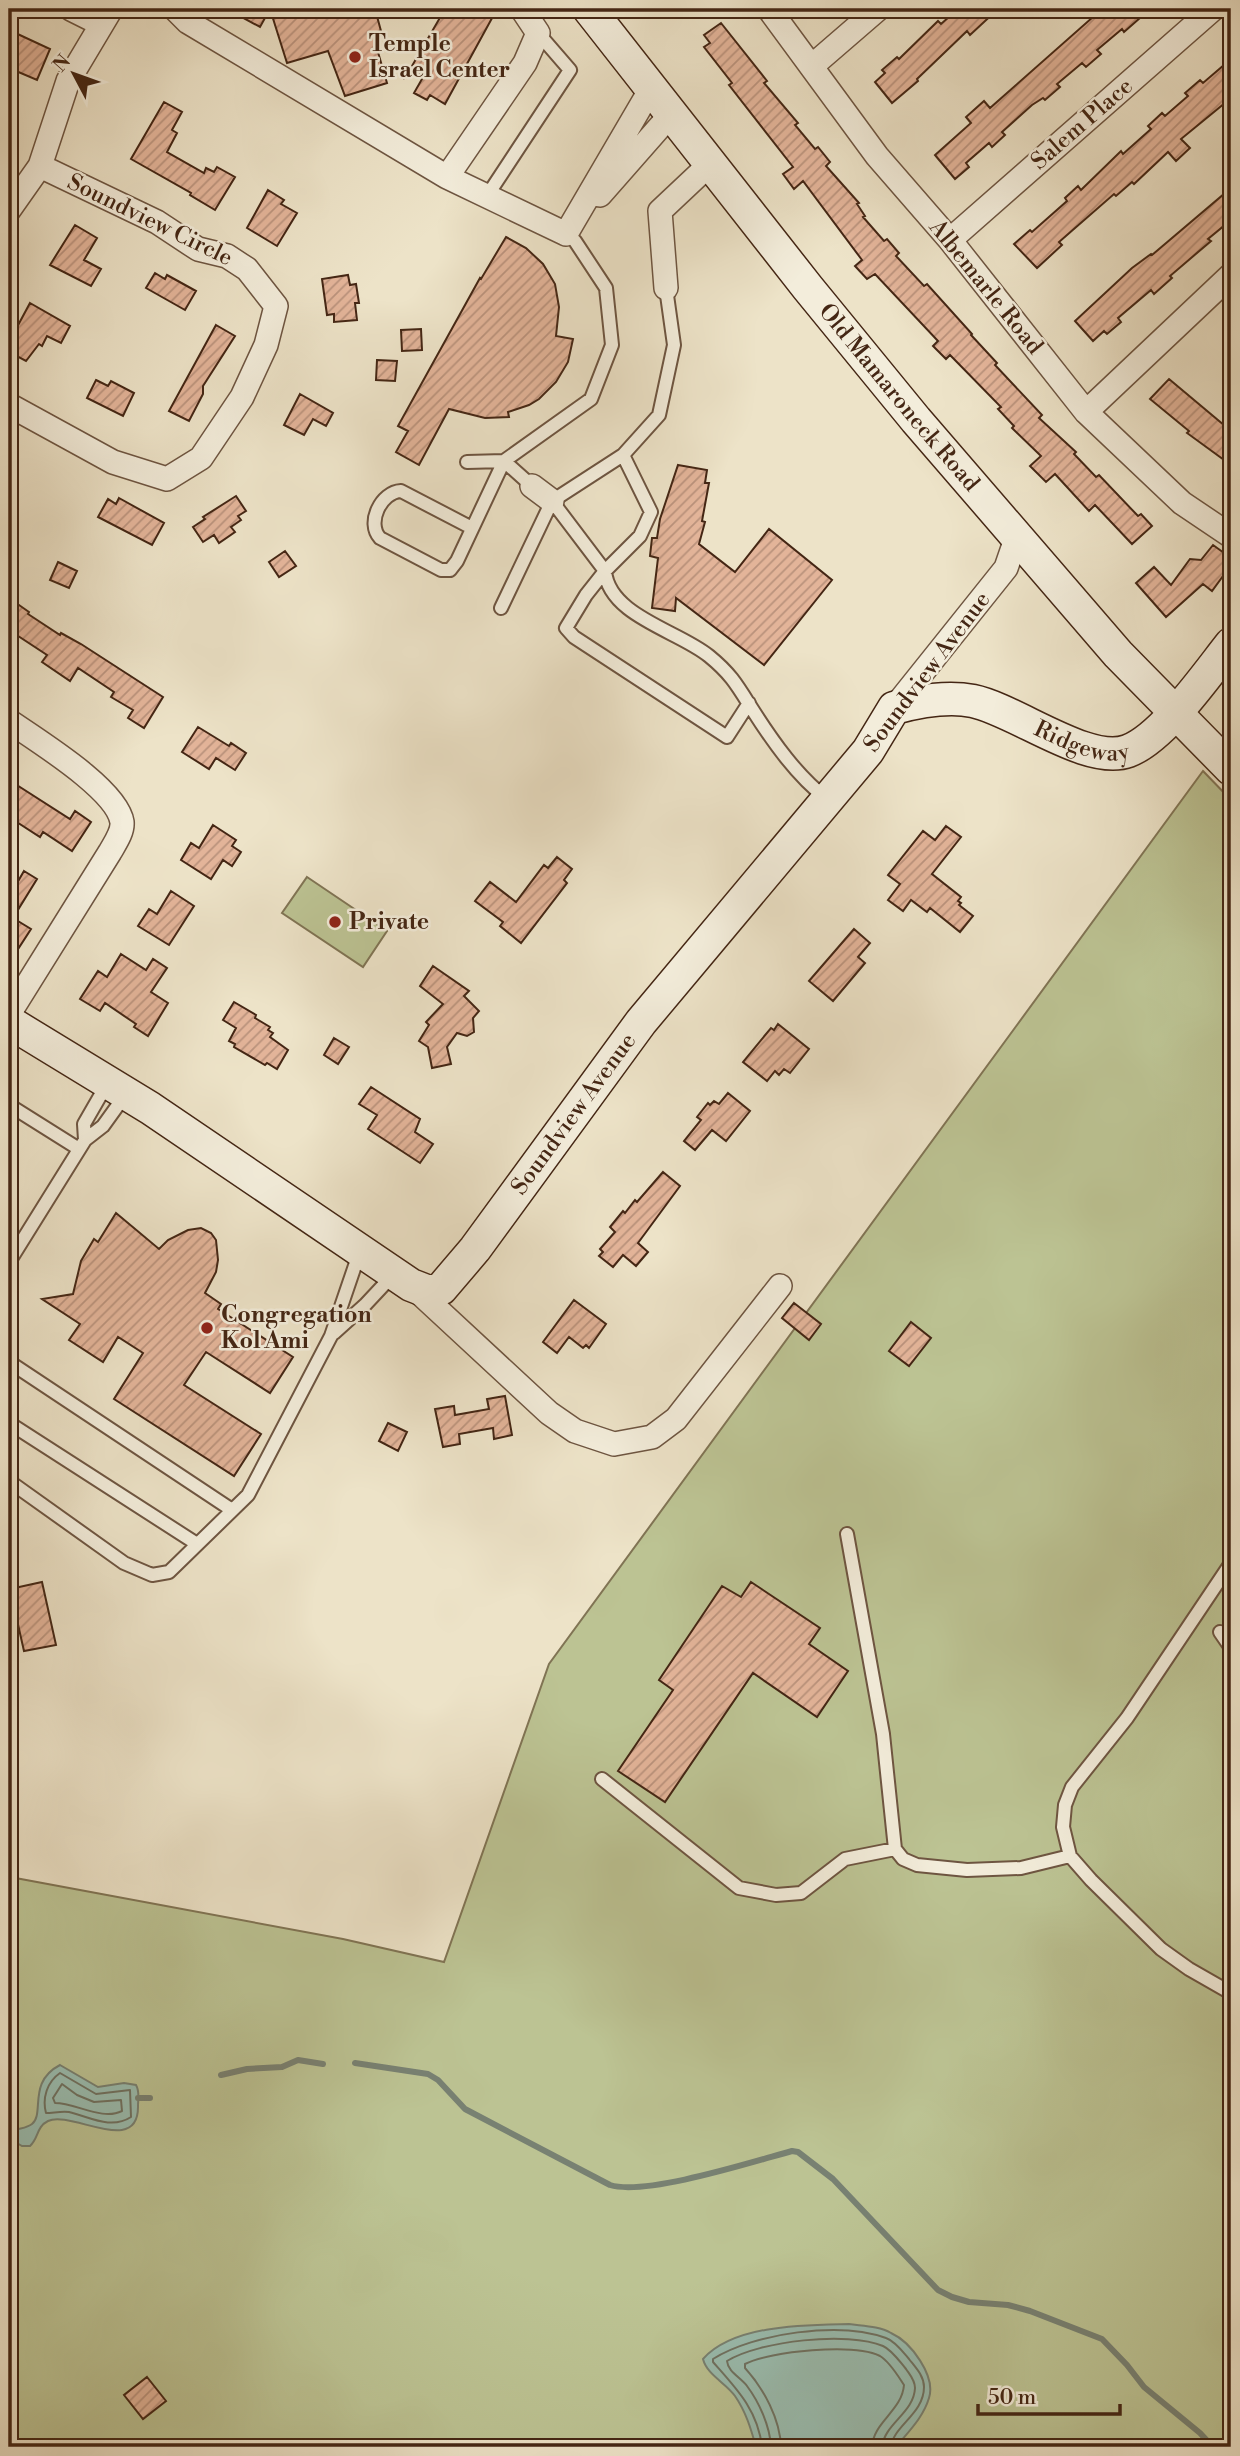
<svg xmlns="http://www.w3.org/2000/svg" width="1240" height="2456" font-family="'Libre Bodoni',serif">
<defs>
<pattern id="building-hatch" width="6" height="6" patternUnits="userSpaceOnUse" patternTransform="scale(1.75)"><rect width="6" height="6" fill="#e3b499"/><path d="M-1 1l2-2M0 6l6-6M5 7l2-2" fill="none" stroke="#ba927c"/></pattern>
</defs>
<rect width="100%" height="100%" fill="#ede3c8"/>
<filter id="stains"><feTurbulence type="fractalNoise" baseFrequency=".00286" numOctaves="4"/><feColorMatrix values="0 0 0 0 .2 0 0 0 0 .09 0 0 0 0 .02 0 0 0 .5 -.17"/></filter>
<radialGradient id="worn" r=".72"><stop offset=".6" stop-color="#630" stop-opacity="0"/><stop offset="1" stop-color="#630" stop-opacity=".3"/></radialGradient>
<path fill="#bcc393" stroke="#807454" stroke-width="2" d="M1203 771 1231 800V2447H9L10 1877 343 1939 444 1962 549 1664Z
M307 877 387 931 363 967 282 913Z"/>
<path fill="#9abeb1" stroke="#788172" stroke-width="2" d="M60 2065 98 2087 124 2083 136 2085C140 2092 138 2098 138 2106 139 2157 71 2110 48 2121 36 2127 39 2138 30 2146H22L10 2139 15 2130C21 2128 27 2128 32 2124 45 2114 27 2082 60 2065Z
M849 2324C863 2326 879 2326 891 2333 911 2342 936 2376 929 2398 923 2418 908 2432 896 2447H756C751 2429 746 2412 735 2396 726 2383 707 2375 703 2359 734 2324 807 2325 849 2324Z"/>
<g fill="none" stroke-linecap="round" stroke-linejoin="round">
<path stroke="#6f7262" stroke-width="2" d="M60 2073 96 2094 130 2090 131 2117C111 2130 90 2117 69 2112 61 2111 53 2113 46 2113 42 2098 47 2082 60 2073Z
M62 2084 77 2095 94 2102 121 2100 122 2111C102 2121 76 2103 55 2103L53 2098Z
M762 2447C758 2410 736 2388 713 2362V2359C754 2333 840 2321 886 2338 895 2341 903 2352 909 2359 916 2368 924 2376 924 2387 924 2414 893 2426 891 2447
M771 2447C770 2426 759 2402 747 2386 740 2377 728 2372 727 2361 759 2341 848 2331 883 2346 892 2350 900 2362 906 2369 910 2375 915 2380 915 2388 914 2413 884 2424 882 2447
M781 2447C780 2419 764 2389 745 2368V2364C770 2351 854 2343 880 2356 890 2362 898 2376 904 2385 902 2411 873 2422 872 2447"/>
<path stroke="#788172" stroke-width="6" d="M355 2063 428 2074 438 2080 465 2109 610 2185C646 2196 752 2162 792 2151L798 2152 833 2179 938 2290 952 2297 969 2302 1008 2305 1030 2311 1102 2339 1127 2365 1144 2387 1200 2433 1213 2447
M221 2075 247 2069 282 2067 298 2060 323 2064
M138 2098H150"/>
</g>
<path fill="url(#building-hatch)" stroke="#442614" stroke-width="2" d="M227 9H375L381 31 373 35 387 83 345 96 328 51 287 63 270 9 260 27Z
M445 9H497L445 104 430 95 427 100 414 93 426 72 405 78Z
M958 9H998L970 35 967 31 917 79 918 81 892 103 875 82 885 73 882 70 897 57 899 59 938 21 941 24Z
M1086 9H1131L1140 18 1124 32 1122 29 1097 50 1101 54 1086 67 1082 63 1057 84 1060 87 1045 100 1043 98 1032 105 1002 132 1005 135 992 147 989 143 966 163 969 167 955 179 935 155 971 123 966 117 984 101 990 108 1093 17Z
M721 23 767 81 764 83 798 123 795 125 815 149 818 147 830 162 826 166 859 203 857 204 865 216 863 217 884 241 887 239 899 253 896 256 924 286 927 284 972 334 971 335 997 363 995 365 1042 415 1039 418 1076 452 1074 454 1096 477 1099 475 1138 516 1141 514 1152 526 1132 544 1095 505 1089 511 1055 474 1046 482 1030 466 1041 456 1012 428 1014 426 998 409 1001 407 950 355 946 359 933 346 938 341 875 274 867 279 855 266 862 260 803 181 794 189 783 174 793 167 729 85 732 83 704 47 710 43 704 35Z
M9 30 50 49 37 80 9 68Z
M1231 59V98L1181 139 1190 148 1176 161 1168 152 1134 184 1132 182 1116 196 1114 194 1059 242 1062 245 1037 268 1014 244 1030 230 1032 232 1067 201 1065 198 1078 186 1081 190 1121 151 1123 154 1151 129 1148 126 1162 113 1165 116 1188 96 1185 93 1200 80 1203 83Z
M164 102 182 112 172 130 177 133 167 152 204 173 206 168 214 172 217 167 235 177 215 210 190 195 191 193 131 159Z
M1231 188V220L1208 239 1211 241 1170 276 1172 278 1154 294 1151 290 1118 318 1121 322 1107 334 1104 331 1093 341 1075 321 1132 268 1151 254 1152 255Z
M268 190 284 200 281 204 297 213 277 246 247 228Z
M75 225 97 238 84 260 101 269 91 286 50 265Z
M506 237 526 248 543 264 555 284 559 307 556 336 573 339 568 362 556 382 539 399 529 405 508 412 509 417 485 418 449 409 419 465 396 452 408 431 398 426 480 278 481 279Z
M155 273 165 279 167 275 196 291 185 310 146 288Z
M348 275 350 285 356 284 359 303H355L357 320 334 322V314L327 315 322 279Z
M30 303 70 326 61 343 47 336 42 346 39 344 26 361 9 352V342Z
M216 325 235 336 203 386V394L189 421 169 411Z
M421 329 422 350 402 351 401 330Z
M377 360 397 361 395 381 376 380Z
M1169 379 1231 431V465L1187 433 1189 431 1150 399Z
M96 380 108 386 111 381 134 393 123 416 87 398Z
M300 394 333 413 326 426 313 419 304 435 284 425Z
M678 465 707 470 705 483H709L702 521 705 522 699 544 735 572 769 529 832 580 764 665 676 598 675 611 652 608 658 558 650 556 652 538H657L660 519Z
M236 496 246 511 238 516 241 520 231 527 235 532 219 543 214 535 203 542 193 527 205 519 203 517Z
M119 498 164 523 152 545 98 517 108 499 116 504Z
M1213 545 1231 558V565L1212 591 1203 584 1166 617 1136 583 1154 567 1171 585 1190 559 1201 560Z
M285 551 296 566 279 577 269 562Z
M58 562 77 571 69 588 50 580Z
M9 598 29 612 28 614 60 635 61 633 81 644 163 697 144 728 128 718 133 710 111 697 114 692 78 668 70 681 42 662 47 655 9 630Z
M198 727 229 746 231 743 246 753 235 770 216 758 209 769 182 752Z
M9 780 70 819 75 811 91 822 72 851 43 832 40 837 9 817Z
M213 825 236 840 232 846 241 852 232 866 223 860 211 879 181 860 191 843 199 848Z
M946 826 961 837 932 874 961 897 958 901 961 903 959 905 973 916 960 932 930 908 927 912 911 900 903 911 888 900 900 884 888 875 923 831 935 840Z
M557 857 572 869 564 880 567 883 521 943 500 926 503 922 475 901 490 882 516 902 544 865 548 868Z
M24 871 37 879 13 918 31 929 9 963V897Z
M171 891 194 906 169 945 138 926 149 909 157 914Z
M854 929 870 943 858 957 865 963 833 1001 809 981Z
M121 954 146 970 153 959 167 968 151 992 168 1003 148 1036 134 1027 136 1024 105 1003 100 1011 80 999 98 971 107 977Z
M433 966 469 991 464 996 479 1011 473 1018 474 1032 467 1036 457 1033 447 1047 451 1064 432 1068 428 1047 419 1041 429 1025 426 1022 443 1004 420 986Z
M234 1002 256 1015 255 1018 270 1027 268 1030 273 1033 270 1037 288 1050 277 1069 267 1063 265 1065 234 1047 235 1044 229 1041 236 1028 223 1020Z
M778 1024 809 1049 790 1073 784 1069 779 1075 775 1071 767 1081 743 1062 771 1028 774 1030Z
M334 1038 349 1047 338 1064 324 1055Z
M371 1087 420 1119 415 1132 433 1144 420 1163 368 1129 377 1115 359 1104Z
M728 1093 750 1111 726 1141 712 1130 695 1150 684 1141 701 1120 697 1117 708 1103 710 1105 714 1101 719 1104Z
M663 1172 680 1186 638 1243 648 1252 636 1266 623 1255 613 1267 599 1256 603 1252 600 1249 615 1232 610 1227 623 1211 625 1213 635 1200 637 1202Z
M116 1213 159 1249 168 1240 188 1230 201 1228 211 1233 216 1240 218 1260 216 1272 205 1293 221 1304 218 1309 293 1357 270 1393 206 1352 184 1385 261 1434 234 1476 114 1399 143 1353 118 1337 103 1362 69 1340 80 1324 42 1299 73 1294 81 1261 94 1239 98 1242Z
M574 1300 606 1324 589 1348 586 1345 583 1348 569 1337 557 1353 543 1342Z
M794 1303 821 1324 809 1340 782 1318Z
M911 1322 931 1338 909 1366 889 1351Z
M505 1396 512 1435 494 1439 493 1428 459 1434 460 1444 443 1447 435 1409 454 1406 455 1415 489 1409 487 1399Z
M388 1423 407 1432 398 1451 379 1441Z
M42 1582 56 1645 24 1651 10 1589Z
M751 1582 820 1628 809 1644 848 1671 817 1717 753 1673 665 1802 618 1771 673 1690 659 1680 722 1586 741 1597Z
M147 2377 166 2401 143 2419 124 2395Z"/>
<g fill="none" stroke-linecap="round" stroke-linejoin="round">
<g stroke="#6e5541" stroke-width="16">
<path id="lane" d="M487 196 570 70 538 33
M623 455 651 512 640 536 605 571 586 595 566 628 574 637 727 737 749 703
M467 462 504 461 457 561 450 570H441L380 538C366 523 381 492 401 491L472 528
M532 486 504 461 591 399 612 345 606 288 575 241 566 234
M552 501 605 571C609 616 679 631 709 656 731 674 737 685 752 709 773 742 797 776 827 799
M501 608 552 501 623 455 659 415 674 345 666 288
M9 1105 79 1149
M85 1140 84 1124 107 1084
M9 1262 85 1140 103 1126 126 1094
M334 1333 365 1305 393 1275
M9 1362 232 1510
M9 1423 197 1544
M9 1481 124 1563 152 1575 169 1572 248 1495 331 1336 360 1251
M847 1534 883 1734 895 1849 903 1859 917 1865 967 1870 1021 1868 1070 1856
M1231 1563 1127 1718 1072 1787 1065 1805 1063 1827 1070 1856 1091 1880 1161 1949 1189 1969 1231 1993
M1220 1632 1231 1648
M602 1779 739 1888 776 1895 801 1893 845 1859 895 1849"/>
</g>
<g stroke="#6e5541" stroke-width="26">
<path id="street" d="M71 9 101 24
M175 9 188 22 447 177 525 63 538 33 522 9
M769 9 877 156 950 240 1086 412 1182 503 1231 536
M812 66 878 9
M447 177 566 234
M600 195 672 113
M9 210 40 166 68 81 111 9
M566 234 652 87
M950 240 1213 9
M666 288 660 211 711 163
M9 405 113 462 167 479 201 458 242 397 266 345 276 306 247 269 227 256 198 249 157 222 40 166
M1086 412 1231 275
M532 486 552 501
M894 708 1006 568 1017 536
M9 721C36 740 117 789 122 822 123 832 115 843 110 852L9 1014
M411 1285 549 1413 575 1431 614 1444 652 1437 676 1419 780 1286"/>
</g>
<g stroke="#442614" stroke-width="35">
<g id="secondary">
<path id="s1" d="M589 9 808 288 916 420 1118 654 1231 769"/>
<path id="s2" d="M9 1022 150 1108 411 1285 429 1292 441 1289 475 1249 641 1022 868 751 894 708C920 701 947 696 973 701 1016 710 1088 766 1128 751 1163 738 1207 674 1231 644"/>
</g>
</g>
<use href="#lane" stroke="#f3eddb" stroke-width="12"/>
<use href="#street" stroke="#f3eddb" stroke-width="23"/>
<use href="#secondary" stroke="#f3eddb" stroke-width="32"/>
</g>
<g fill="#8f2418" stroke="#f3eddb" stroke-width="2.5">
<circle cx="355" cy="57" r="7"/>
<circle cx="335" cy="922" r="7"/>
<circle cx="207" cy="1328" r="7"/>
</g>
<g text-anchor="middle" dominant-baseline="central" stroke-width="5" stroke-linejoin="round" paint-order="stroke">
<g font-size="23" font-weight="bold" fill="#442614" stroke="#f3eddb" text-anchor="start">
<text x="369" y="44">Temple<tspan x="369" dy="26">Israel Center</tspan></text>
<text x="349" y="922">Private</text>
<text x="221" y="1315">Congregation<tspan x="221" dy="26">Kol Ami</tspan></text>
</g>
<g font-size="23" fill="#442614" stroke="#f3eddb">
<text transform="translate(1082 124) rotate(-41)">Salem Place</text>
<text transform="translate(150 220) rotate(26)">Soundview Circle</text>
<text transform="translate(986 287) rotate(51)">Albemarle Road</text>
<text stroke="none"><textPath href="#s1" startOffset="497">Old Mamaroneck Road</textPath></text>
<text transform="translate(927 672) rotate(-53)">Soundview Avenue</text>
<text stroke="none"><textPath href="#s2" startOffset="1447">Ridgeway</textPath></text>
<text stroke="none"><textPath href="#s2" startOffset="732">Soundview Avenue</textPath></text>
</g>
</g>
<rect width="1240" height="2456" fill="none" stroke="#ede3c8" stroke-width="35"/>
<rect x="10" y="10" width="1219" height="2435" fill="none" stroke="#442614" stroke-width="3.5"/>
<rect x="18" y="18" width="1205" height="2421" fill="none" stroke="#442614" stroke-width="2"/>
<g transform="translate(74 74) rotate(311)" stroke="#f3eddb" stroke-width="5" paint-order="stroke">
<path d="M0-5L12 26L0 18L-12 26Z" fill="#442614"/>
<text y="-10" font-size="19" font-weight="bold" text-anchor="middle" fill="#442614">N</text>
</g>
<path d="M978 2404v10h142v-10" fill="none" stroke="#442614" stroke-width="3.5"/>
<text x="988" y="2404" font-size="21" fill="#442614" stroke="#f3eddb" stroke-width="5" paint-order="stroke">50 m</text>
<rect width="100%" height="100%" filter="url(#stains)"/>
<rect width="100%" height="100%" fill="url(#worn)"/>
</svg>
